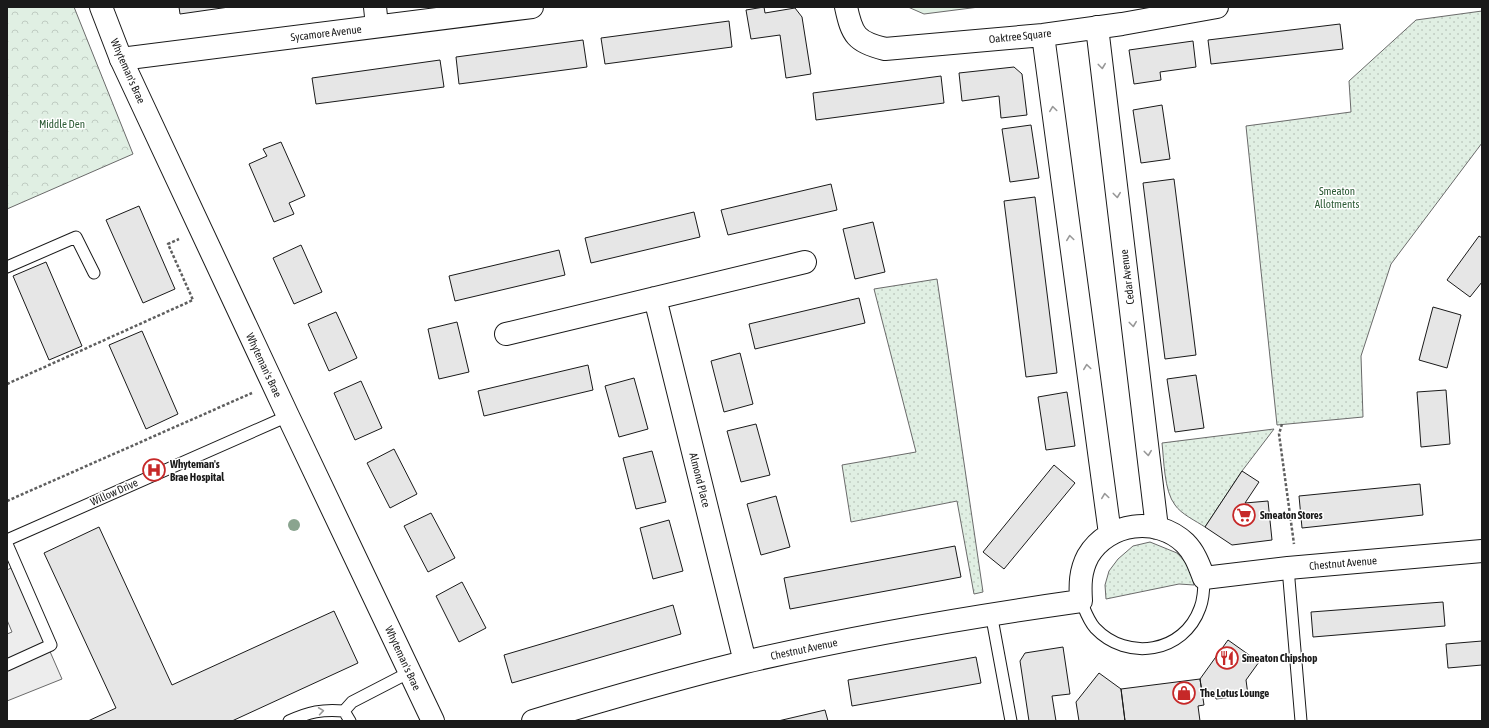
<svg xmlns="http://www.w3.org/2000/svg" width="1489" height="728" font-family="'Asap Condensed',sans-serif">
<defs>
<pattern id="grass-dots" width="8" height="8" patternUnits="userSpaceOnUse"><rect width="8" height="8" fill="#e0efe3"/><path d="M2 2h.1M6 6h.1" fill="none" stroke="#c0ccc2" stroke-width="1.8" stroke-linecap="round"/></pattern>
<pattern id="forest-crowns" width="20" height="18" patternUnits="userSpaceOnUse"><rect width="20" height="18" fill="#e0efe3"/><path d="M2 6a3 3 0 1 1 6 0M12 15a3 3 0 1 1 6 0" fill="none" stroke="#c0ccc2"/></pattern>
</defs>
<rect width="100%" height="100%" fill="#fff"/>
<path fill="url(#grass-dots)" stroke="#6a6a6a" d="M1482 11V143L1391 264 1361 356 1363 417 1277 425 1246 126 1351 112 1349 81 1416 20Z
M937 279 983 592 974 594 957 501 851 522 842 465 916 452 874 289Z
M1274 429 1242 471 1205 527C1196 521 1181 514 1175 505 1164 491 1164 460 1162 443Z
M1150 542 1177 553 1189 566 1194 585 1179 584 1106 599 1105 585 1109 571 1118 559 1133 546Z"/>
<path fill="url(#forest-crowns)" stroke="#6a6a6a" d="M7 7H74L133 154 7 209Z"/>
<path fill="#e0efe3" stroke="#6a6a6a" d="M908 7H979L924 14Z"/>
<path fill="#ededed" stroke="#6a6a6a" d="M13 567 62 679 7 701V634L12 632 7 620V570Z"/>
<path fill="#e6e6e6" stroke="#1a1a1a" d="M179 7H229L180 14Z
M764 7 765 13 795 8 802 17 811 74 786 78 780 35 751 39 746 10Z
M729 21 732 47 605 64 601 38Z
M1340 24 1343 49 1211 64 1208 40Z
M583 40 587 67 459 84 456 57Z
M1193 41 1196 67 1160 72 1161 80 1134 84 1129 50Z
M440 60 444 87 316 104 312 78Z
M1014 67 1022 74 1027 115 1001 118 999 96 962 101 959 73Z
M941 76 944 103 816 120 813 93Z
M1162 105 1170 159 1141 163 1133 110Z
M1031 125 1039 178 1010 182 1002 129Z
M281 142 305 196 289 203 294 214 274 222 249 164 267 156 263 149Z
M1174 179 1196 355 1165 359 1143 183Z
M831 184 837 210 728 235 721 210Z
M1035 197 1057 373 1026 377 1004 201Z
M139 206 175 289 143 303 106 220Z
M694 212 700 237 591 263 585 238Z
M873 222 885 272 855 279 843 229Z
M1479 236 1482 238V282L1470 297 1447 280Z
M301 245 322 292 294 304 273 258Z
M559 250 565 275 455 301 449 276Z
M46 262 82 346 49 360 13 276Z
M859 298 865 323 755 349 749 324Z
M1433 307 1461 315 1447 368 1419 360Z
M336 312 357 358 329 371 308 324Z
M457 322 469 372 439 379 428 329Z
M142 331 178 414 146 429 109 345Z
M740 353 753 404 724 412 711 361Z
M588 365 593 390 484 416 478 391Z
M1196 375 1204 428 1175 432 1167 379Z
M634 378 648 429 619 437 605 386Z
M361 381 382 428 355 440 334 393Z
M1446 390 1450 444 1421 447 1417 392Z
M1067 392 1075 446 1046 450 1038 397Z
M756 424 770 475 741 482 727 431Z
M394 449 417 494 390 508 367 463Z
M652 451 666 502 636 509 623 458Z
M1054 465 1075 483 1004 569 983 552Z
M1242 471 1259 482 1245 503 1268 501 1272 540 1232 545 1205 527Z
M1420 484 1423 515 1302 528 1299 496Z
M776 496 790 547 761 555 747 504Z
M431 513 455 558 428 572 404 526Z
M669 520 683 571 653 579 640 528Z
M99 527 172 685 334 611 358 663 232 721H88L116 708 44 553Z
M955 546 961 577 790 609 784 578Z
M462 582 486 628 459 642 436 596Z
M1443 602 1445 626 1313 637 1311 612Z
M673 605 681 634 512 683 504 655Z
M1228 640 1259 662 1246 680 1248 695 1216 699 1215 691 1202 693 1200 679Z
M1482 641V665L1448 668 1446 644Z
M1063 647 1070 694 1052 696 1056 721H1029L1020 661 1025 653Z
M976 657 981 683 852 706 848 680Z
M1099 673 1121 689 1125 721H1079L1076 702Z
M1200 679 1204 705 1198 706 1200 721H1125L1121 689Z
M825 710 828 721H778Z"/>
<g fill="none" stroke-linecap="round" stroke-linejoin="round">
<g stroke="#1a1a1a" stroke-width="13">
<path id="service" d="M7 267 76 237 94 273
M7 540 288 416
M7 544 51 645 7 665
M1288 568 1301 721
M1081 601C1085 610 1088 620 1095 628 1127 662 1184 653 1200 608 1204 598 1204 587 1204 578
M991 613 1011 721
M344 711 352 702 410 672
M289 721C309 712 322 709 344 711L350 721"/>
</g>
<g stroke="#1a1a1a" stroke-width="24">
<path id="minor" d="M375 7 377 26
M846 7C852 35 856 42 885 49L1043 35 1122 24 1217 7
M1097 27 1157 528
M1043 35 1110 534
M121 59 532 7
M655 298 745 662
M506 334 805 262
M533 721C603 700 674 679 745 662 856 636 968 617 1081 601 1080 585 1080 571 1088 556 1108 522 1157 516 1185 543 1195 553 1199 565 1204 578L1288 568 1482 551"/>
</g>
<g stroke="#1a1a1a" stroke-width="24">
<path id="tertiary" d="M101 7 121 59 288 416 433 721"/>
</g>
<path stroke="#5f5f5f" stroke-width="2.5" stroke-dasharray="3 2" stroke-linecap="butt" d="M7 384 193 300 168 244 179 239
M1282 424 1279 434 1294 544
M7 501 252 393"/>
<use href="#service" stroke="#fff" stroke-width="11"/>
<use href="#minor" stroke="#fff" stroke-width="22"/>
<use href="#tertiary" stroke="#fff" stroke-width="22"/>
</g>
<circle fill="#8aa48f" cx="294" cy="525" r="6"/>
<defs><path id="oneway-chevron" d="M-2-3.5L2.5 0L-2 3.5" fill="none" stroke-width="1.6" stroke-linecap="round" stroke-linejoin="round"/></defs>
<g stroke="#989898">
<use href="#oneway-chevron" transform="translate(1102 66) rotate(83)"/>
<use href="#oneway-chevron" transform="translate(1053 109) rotate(-98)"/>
<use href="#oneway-chevron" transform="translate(1117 195) rotate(83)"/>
<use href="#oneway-chevron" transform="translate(1070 238) rotate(-98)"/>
<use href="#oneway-chevron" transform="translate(1133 324) rotate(83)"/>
<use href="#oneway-chevron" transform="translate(1087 367) rotate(-98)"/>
<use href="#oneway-chevron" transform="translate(1148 453) rotate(83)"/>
<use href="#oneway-chevron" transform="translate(1105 496) rotate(-98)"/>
<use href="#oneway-chevron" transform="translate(321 711) rotate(-8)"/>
</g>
<defs>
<g id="hospital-ring" transform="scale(1.15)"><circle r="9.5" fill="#fff" stroke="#c62828" stroke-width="1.5"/><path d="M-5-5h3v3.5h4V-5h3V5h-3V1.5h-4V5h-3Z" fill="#c62828"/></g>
<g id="supermarket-ring" transform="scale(1.15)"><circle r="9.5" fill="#fff" stroke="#c62828" stroke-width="1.5"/><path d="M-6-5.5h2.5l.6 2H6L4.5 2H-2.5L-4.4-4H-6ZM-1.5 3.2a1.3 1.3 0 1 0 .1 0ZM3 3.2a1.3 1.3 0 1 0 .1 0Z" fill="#c62828"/></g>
<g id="restaurant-ring" transform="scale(1.15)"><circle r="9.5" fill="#fff" stroke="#c62828" stroke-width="1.5"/><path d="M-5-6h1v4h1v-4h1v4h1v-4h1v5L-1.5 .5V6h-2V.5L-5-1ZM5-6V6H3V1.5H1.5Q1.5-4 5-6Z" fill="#c62828"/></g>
<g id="shop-ring" transform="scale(1.15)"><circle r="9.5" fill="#fff" stroke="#c62828" stroke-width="1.5"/><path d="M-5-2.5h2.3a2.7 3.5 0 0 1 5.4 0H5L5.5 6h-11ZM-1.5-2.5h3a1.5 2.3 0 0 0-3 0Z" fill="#c62828"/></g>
</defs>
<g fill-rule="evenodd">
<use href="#hospital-ring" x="154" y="470"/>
<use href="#supermarket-ring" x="1244" y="515"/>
<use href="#restaurant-ring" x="1227" y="658"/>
<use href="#shop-ring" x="1184" y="693"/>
</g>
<g text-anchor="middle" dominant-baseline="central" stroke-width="3" stroke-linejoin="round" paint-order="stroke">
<g font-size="11" fill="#1a1a1a" stroke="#fff">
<text transform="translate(326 33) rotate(-7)">Sycamore Avenue</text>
<text transform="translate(1020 36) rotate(-6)">Oaktree Square</text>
<text transform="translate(128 71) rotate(66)">Whyteman's Brae</text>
<text transform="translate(1127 277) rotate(-97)">Cedar Avenue</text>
<text transform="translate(264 365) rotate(65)">Whyteman's Brae</text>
<text transform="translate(700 480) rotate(76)">Almond Place</text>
<text transform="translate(114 492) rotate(-24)">Willow Drive</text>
<text transform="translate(1343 563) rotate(-5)">Chestnut Avenue</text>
<text transform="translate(804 649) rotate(-12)">Chestnut Avenue</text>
<text transform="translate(403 658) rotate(65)">Whyteman's Brae</text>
</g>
<g font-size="11" fill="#2b5a34" stroke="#fff">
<text x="62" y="124">Middle Den</text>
<text x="1337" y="191">Smeaton<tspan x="1337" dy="13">Allotments</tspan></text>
</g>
<g font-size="11" font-weight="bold" fill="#1a1a1a" stroke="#fff" text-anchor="start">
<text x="170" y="464">Whyteman's<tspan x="170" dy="13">Brae Hospital</tspan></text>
<text x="1260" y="515">Smeaton Stores</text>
<text x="1242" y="658">Smeaton Chipshop</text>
<text x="1200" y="693">The Lotus Lounge</text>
</g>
</g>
<rect width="1489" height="728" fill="none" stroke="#1a1a1a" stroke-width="16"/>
</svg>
